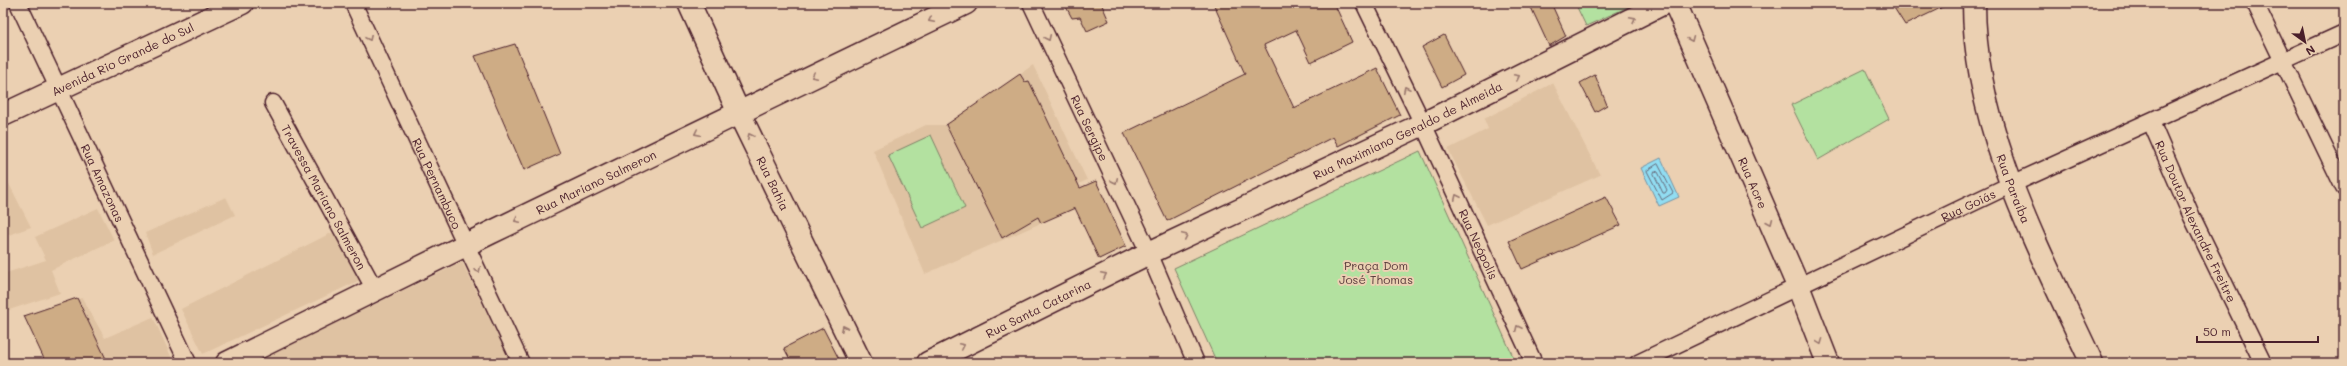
<svg xmlns="http://www.w3.org/2000/svg" width="2347" height="366" font-family="Mali,sans-serif">
<rect width="100%" height="100%" fill="#ebd0b2"/>
<filter id="ink" filterUnits="userSpaceOnUse"><feTurbulence type="fractalNoise" baseFrequency=".025" numOctaves="2"/><feDisplacementMap in="SourceGraphic" scale="8" xChannelSelector="R" yChannelSelector="G"/><feConvolveMatrix kernelMatrix="1 2 1 2 8 2 1 2 1" color-interpolation-filters="sRGB"/></filter>
<g filter="url(#ink)">
<path fill="#dfc2a2" d="M1033 65 1087 180 1067 190 1075 208 925 274 873 150 926 125H946Z
M1553 83 1600 175 1487 225 1448 149 1488 129 1484 119Z
M3 172 31 227 3 237Z
M226 197 235 215 153 254 145 233Z
M98 208 114 240 51 270 60 293 3 312V274L46 260 35 237Z
M333 232 360 280 203 354 181 309Z
M462 262 508 357 496 363H254Z
M82 298 105 338 153 317 174 363H46L24 316Z"/>
<path fill="#b3e1a0" stroke="#7e8066" d="M1575 3H1637L1586 26Z
M1865 69 1889 119 1818 160 1791 105Z
M931 135 965 208 922 228 888 155Z
M1420 151 1516 363H1217L1174 268Z"/>
<path fill="#91ddf2" stroke="#7591a2" d="M1661 158 1679 197 1659 206 1641 168Z"/>
<g fill="none" stroke-linecap="round" stroke-linejoin="round">
<path stroke="#666b7b" stroke-width="1" d="M1658 164 1673 193 1662 200 1647 171Z
M1655 171 1658 172 1667 190 1665 193H1663L1654 174Z"/>
</g>
<path fill="#ceac85" stroke="#4a1f2b" d="M1064 3H1101L1109 21 1087 31 1080 17 1072 18Z
M1213 3H1334L1352 42 1311 62 1296 30 1264 45 1294 108 1377 68 1400 115 1338 146 1333 137 1167 221 1124 133 1245 74Z
M1529 3H1551L1566 36 1549 46Z
M1891 3H1951L1905 25Z
M1444 35 1464 75 1442 87 1422 47Z
M515 44 560 154 524 170 475 56Z
M1020 74 1025 82 1029 81 1080 188 1096 181 1126 246 1099 259 1075 208 1041 223 1038 217 1002 238 946 125Z
M1595 75 1607 105 1595 112 1580 83Z
M1606 197 1621 225 1522 269 1509 241Z
M77 298 108 363H46L24 316Z
M823 328 841 363H792L784 348Z"/>
<g fill="none" stroke-linecap="round" stroke-linejoin="round">
<g stroke="#4a1f2b" stroke-width="19">
<g id="street">
<path id="s1" d="M18 3 188 363"/>
<path id="s2" d="M353 3 521 363"/>
<path id="s3" d="M1031 3 1149 253 1196 363"/>
<path id="s4" d="M1364 3 1423 124 1534 363"/>
<path d="M2255 3 2344 188"/>
<path id="s5" d="M273 103 375 290"/>
<path id="s6" d="M2151 122 2192 217 2263 363"/>
<path id="s7" d="M1638 363 2010 185 2344 33"/>
</g>
</g>
<g stroke="#4a1f2b" stroke-width="25">
<g id="secondary">
<path id="s8" d="M689 3 739 113 861 363"/>
<path id="s9" d="M1675 3 1798 286 1828 363"/>
<path id="s10" d="M1974 3C1974 131 2039 249 2092 363"/>
<path id="s11" d="M3 115 242 3"/>
<path id="s12" d="M227 363 490 233 966 3"/>
<path id="s13" d="M928 363 1149 253 1423 124 1664 3"/>
</g>
</g>
<use href="#street" stroke="#ebd0b2" stroke-width="16"/>
<use href="#secondary" stroke="#ebd0b2" stroke-width="22"/>
</g>
<defs><path id="oneway-chevron" d="M-2-3.5L2.5 0L-2 3.5" fill="none" stroke-width="1.6" stroke-linecap="round" stroke-linejoin="round"/></defs>
<g stroke="#9a786e">
<use href="#oneway-chevron" transform="translate(1633 19) rotate(-27)"/>
<use href="#oneway-chevron" transform="translate(931 20) rotate(154)"/>
<use href="#oneway-chevron" transform="translate(369 38) rotate(65)"/>
<use href="#oneway-chevron" transform="translate(1048 38) rotate(65)"/>
<use href="#oneway-chevron" transform="translate(1691 39) rotate(67)"/>
<use href="#oneway-chevron" transform="translate(814 76) rotate(154)"/>
<use href="#oneway-chevron" transform="translate(1517 77) rotate(-27)"/>
<use href="#oneway-chevron" transform="translate(1406 89) rotate(-116)"/>
<use href="#oneway-chevron" transform="translate(697 133) rotate(154)"/>
<use href="#oneway-chevron" transform="translate(750 136) rotate(-116)"/>
<use href="#oneway-chevron" transform="translate(1115 181) rotate(65)"/>
<use href="#oneway-chevron" transform="translate(1457 197) rotate(-115)"/>
<use href="#oneway-chevron" transform="translate(517 220) rotate(154)"/>
<use href="#oneway-chevron" transform="translate(1770 222) rotate(67)"/>
<use href="#oneway-chevron" transform="translate(1185 236) rotate(-25)"/>
<use href="#oneway-chevron" transform="translate(478 270) rotate(65)"/>
<use href="#oneway-chevron" transform="translate(1104 275) rotate(-26)"/>
<use href="#oneway-chevron" transform="translate(844 328) rotate(-116)"/>
<use href="#oneway-chevron" transform="translate(1518 328) rotate(-115)"/>
<use href="#oneway-chevron" transform="translate(1820 342) rotate(69)"/>
<use href="#oneway-chevron" transform="translate(962 346) rotate(-26)"/>
</g>
</g>
<g text-anchor="middle" dominant-baseline="central" stroke-width="4" stroke-linejoin="round" paint-order="stroke">
<g font-size="12" fill="#4a1f2b" stroke="#ebd0b2">
<text stroke="none"><textPath href="#s11" startOffset="132">Avenida Rio Grande do Sul</textPath></text>
<text stroke="none"><textPath href="#s3" startOffset="138">Rua Sergipe</textPath></text>
<text stroke="none"><textPath href="#s13" startOffset="533">Rua Maximiano Geraldo de Almeida</textPath></text>
<text stroke="none"><textPath href="#s12" startOffset="411">Rua Mariano Salmeron</textPath></text>
<text stroke="none"><textPath href="#s9" startOffset="196">Rua Acre</textPath></text>
<text stroke="none"><textPath href="#s1" startOffset="199">Rua Amazonas</textPath></text>
<text stroke="none"><textPath href="#s2" startOffset="199">Rua Pernambuco</textPath></text>
<text stroke="none"><textPath href="#s8" startOffset="199">Rua Bahia</textPath></text>
<text stroke="none"><textPath href="#s10" startOffset="191">Rua Paraíba</textPath></text>
<text stroke="none"><textPath href="#s5" startOffset="107">Travessa Mariano Salmeron</textPath></text>
<text stroke="none"><textPath href="#s7" startOffset="366">Rua Goiás</textPath></text>
<text stroke="none"><textPath href="#s6" startOffset="109">Rua Doutor Alexandre Freitre</textPath></text>
<text stroke="none"><textPath href="#s4" startOffset="267">Rua Neópolis</textPath></text>
<text stroke="none"><textPath href="#s13" startOffset="123">Rua Santa Catarina</textPath></text>
</g>
<g font-size="12" fill="#5a3c3d" stroke="#ebd0b2">
<text x="1376" y="265">Praça Dom<tspan x="1376" dy="14">José Thomas</tspan></text>
</g>
</g>
<rect width="2347" height="366" fill="none" stroke="#ebd0b2" stroke-width="16"/>
<rect x="8" y="8" width="2331" height="350" fill="none" stroke="#4a1f2b" stroke-width="1.5" filter="url(#ink)"/>
<g transform="translate(2305 42) rotate(147)" stroke="#ebd0b2" stroke-width="3" paint-order="stroke">
<path d="M0-3L7 15L0 10L-7 15Z" fill="#4a1f2b"/>
<text y="-6" font-size="11" font-weight="bold" text-anchor="middle" fill="#4a1f2b">N</text>
</g>
<path d="M2197 336v6h121v-6" fill="none" stroke="#4a1f2b" stroke-width="2"/>
<text x="2203" y="336" font-size="12" fill="#4a1f2b" stroke="#ebd0b2" stroke-width="3" paint-order="stroke">50 m</text>
</svg>
